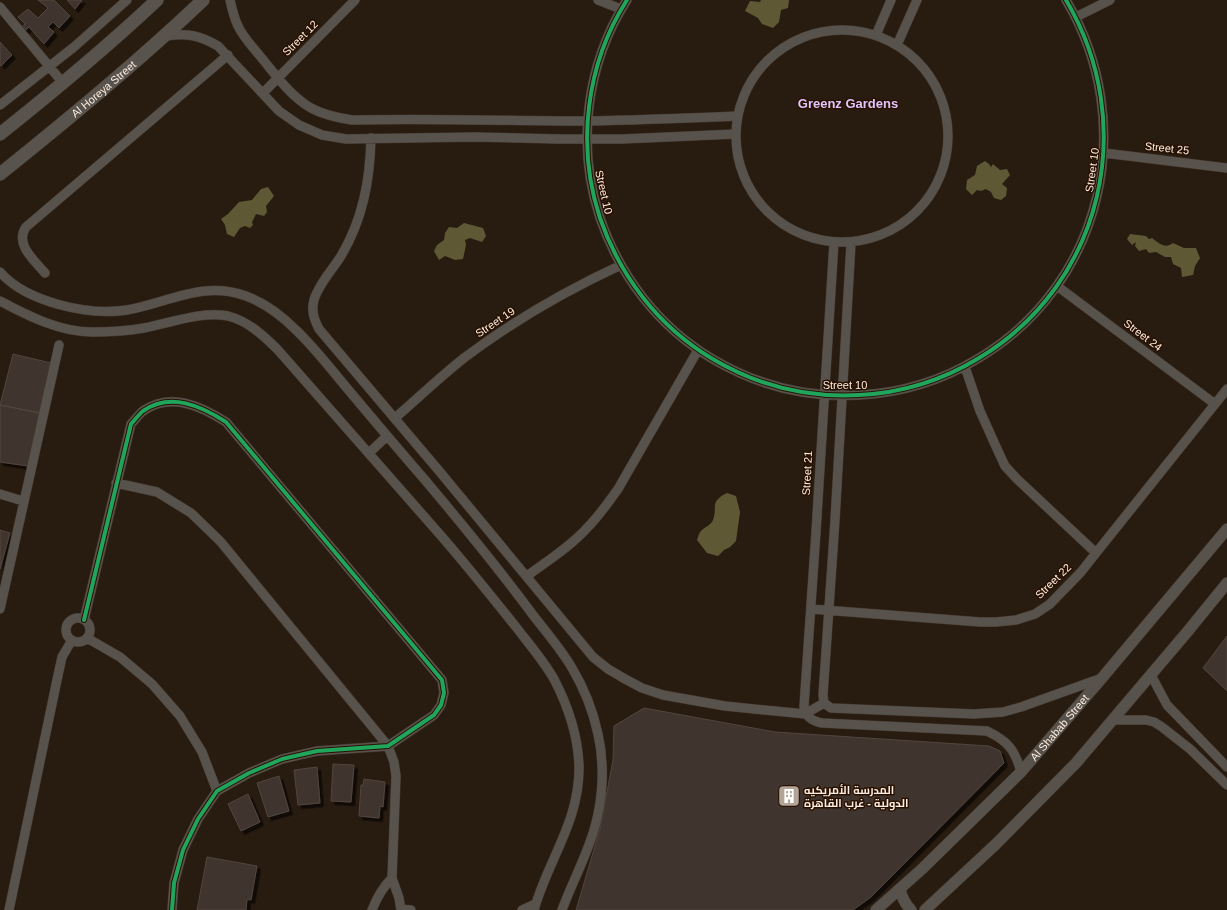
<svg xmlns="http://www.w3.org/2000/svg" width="1227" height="910" font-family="Arial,Cairo,sans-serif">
<defs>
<filter id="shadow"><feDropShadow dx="3.5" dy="3.5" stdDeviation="0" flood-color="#0009"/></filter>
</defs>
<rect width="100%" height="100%" fill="#281b10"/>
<path fill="#5e5934" d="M761 0H789L788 8 781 10 779 22 773 28 762 24 758 18 745 11 750 1 760 2Z
M985 161 989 164 991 167 993 164 1000 170 1007 169 1010 175 1002 184 1007 188 1006 196 1001 200 994 198 991 192 986 189 981 191 977 190 972 195 966 189 967 180 975 175 977 166Z
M268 187 274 196 266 206 267 212 264 216 256 214 252 222 253 225 250 228 245 226 240 228 234 237 227 234 225 225 221 219 228 214 239 202 252 200 261 189Z
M464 223 483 228 486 236 482 242 470 238 465 240 466 245 463 259 455 260 445 256 439 260 434 251 437 245 444 240 445 233 449 227 457 228Z
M1130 234 1146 236 1149 239 1152 238C1160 244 1165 249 1173 243L1184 248H1196L1200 258 1195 266 1193 275 1182 277 1181 268 1173 264 1171 257H1165L1156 252 1149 253 1146 249 1139 251 1135 246 1136 242 1132 245 1127 239Z
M727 493 736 496 740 512 736 541 730 547 724 550 718 556 707 553 697 540C698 537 699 533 701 531 705 527 711 525 713 520 718 506 709 502 727 493Z"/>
<path fill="#41342d" stroke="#52453f" filter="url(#shadow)" d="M38 0H54L70 16 59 28 53 22 48 27 54 32 44 44 29 27 24 32 20 29 25 24 18 17 28 9 38 18 48 8Z
M67 0H82L75 9Z
M0 42 12 55 1 66 0 65Z
M13 354 51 363 40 413 0 405Z
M0 405 40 413 28 466 0 462Z
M0 530 10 533 0 569Z
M1227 636V691L1203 668Z
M644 708 775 732 989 746 1000 751 1004 763 871 897 853 910H576L600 829 613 760 614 726Z
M333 764 354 765 351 802 331 801Z
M317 767 320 803 298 805 294 770Z
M279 776 289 811 268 817 257 783Z
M364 779 385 782 383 807 380 806 379 818 359 816 361 785H363Z
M248 794 260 822 241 831 228 804Z
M207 857 257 866 251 900 247 899 246 910H197Z"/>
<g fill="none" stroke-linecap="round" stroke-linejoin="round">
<g stroke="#44382f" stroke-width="10">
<path id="minor" d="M230 0C232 9 234 18 238 26 243 37 252 46 260 56 275 74 290 96 311 108 324 115 338 118 352 120 431 118 510 121 589 121 639 120 688 118 738 116
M598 0 621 9
M627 0C586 64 576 146 600 218 620 276 658 326 711 358 756 385 807 398 859 395 902 393 943 380 979 358 1104 283 1139 123 1066 0
M0 7 63 83
M1076 17 1110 0
M736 136a106 106 0 1 1 212 0a106 106 0 1 1-212 0Z
M876 35 891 0
M166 36C187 33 199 35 218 46L279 111 299 125 322 135 346 139 474 137 558 139H622L736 134
M897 45 917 0
M263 93 355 0
M0 105 74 47 127 0
M371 138C370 180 363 219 341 256 333 269 318 285 314 300 311 311 314 319 319 329L440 472 593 657 608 669 625 679 642 688 663 695 725 706 805 714 824 703
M1104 153 1227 168
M834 242 816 532 804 706C805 717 812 721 822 723L987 731C1008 741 1015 750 1021 772
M851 243 835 520 823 695 824 703 831 708 974 714 1003 712 1021 707 1102 678
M0 272C26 302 88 316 127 310 168 303 202 280 246 296 265 303 281 315 296 330 314 347 330 368 346 387 372 418 398 449 425 480 462 524 499 569 533 615 546 632 561 649 572 668 584 688 593 711 598 734 605 765 603 800 594 830 586 857 572 883 562 910
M45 273C35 261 14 244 26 227L228 55
M1057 286 1215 404
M0 301C28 316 60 332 92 332 109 332 127 331 144 328 171 323 200 311 228 316 248 321 264 336 278 350 333 413 388 476 443 538 468 567 492 597 516 627 529 644 543 660 554 679 568 706 578 735 579 766 580 821 548 860 534 910
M965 367 980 411 998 451 1005 466 1017 479 1096 553
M395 418C418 398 440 377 464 358 513 321 565 291 621 265
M369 453 387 436
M116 483 157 492 191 513 220 541 388 746 394 762 396 776 392 878 399 898 401 910
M0 494 23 501
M527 576C547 561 570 547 587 528 599 516 608 503 618 489L698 350
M0 609 59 345
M811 609 980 622H996L1016 620 1035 614 1050 604 1081 572 1096 553 1227 389
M66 630a12 12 0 1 1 24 0a12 12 0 1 1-24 0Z
M84 620 131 424C135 420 139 414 143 411 171 392 201 406 226 422L442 680 444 693 441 705 434 715 388 746 317 751 282 759 249 773 217 791 198 819 183 850 174 883 172 910
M87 638 120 657 152 684 180 716 202 752 217 791
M1151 675 1167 705 1227 767
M1113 720H1146L1154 722 1162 727 1190 749 1227 785
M401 909 411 910
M9 910 57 680 62 657 72 640
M372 910C377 897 382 888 392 878
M522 910 535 904"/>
</g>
<g stroke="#44382f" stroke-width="12">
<g id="tertiary">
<path d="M900 889C902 898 905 904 911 910"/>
<path id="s1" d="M876 910 922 869 1021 772 1102 678 1227 529"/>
<path d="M925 910 996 844 1076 763 1188 631 1227 583"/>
</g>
</g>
<g stroke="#44382f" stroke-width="14">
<g id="secondary">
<path d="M0 134C54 91 107 47 157 0"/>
<path id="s2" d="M0 174C70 118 138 62 203 0"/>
</g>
</g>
<use href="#minor" stroke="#57524b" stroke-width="9"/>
<use href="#tertiary" stroke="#57524b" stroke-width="11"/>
<use href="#secondary" stroke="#58534c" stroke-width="13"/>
<g stroke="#281100" stroke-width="6">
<path id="cycleway" d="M627 0C586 64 576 146 600 218 620 276 658 326 711 358 756 385 807 398 859 395 902 393 943 380 979 358 1104 283 1139 123 1066 0
M84 620 131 424C135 420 139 414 143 411 171 392 201 406 226 422L442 680 444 693 441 705 434 715 388 746 317 751 282 759 249 773 217 791 198 819 183 850 174 883 172 910"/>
</g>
<use href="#cycleway" stroke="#20a55d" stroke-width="4"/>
</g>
<defs>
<g id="building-square" transform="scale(1.15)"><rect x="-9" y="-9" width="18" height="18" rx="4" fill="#b3a498" stroke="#281100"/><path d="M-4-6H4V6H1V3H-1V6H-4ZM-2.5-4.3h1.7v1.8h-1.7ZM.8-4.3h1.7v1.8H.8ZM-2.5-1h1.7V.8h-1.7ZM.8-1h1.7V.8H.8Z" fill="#fff"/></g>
</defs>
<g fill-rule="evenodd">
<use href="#building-square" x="789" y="796"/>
</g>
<g text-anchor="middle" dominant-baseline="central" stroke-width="3" stroke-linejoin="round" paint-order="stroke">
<g font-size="11" fill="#feede1" stroke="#281100">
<text transform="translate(300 38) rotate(-45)">Street 12</text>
<text stroke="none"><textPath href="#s2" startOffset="134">Al Horeya Street</textPath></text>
<text transform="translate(1167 148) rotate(6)">Street 25</text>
<text transform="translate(1092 170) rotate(-82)">Street 10</text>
<text transform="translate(604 192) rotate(77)">Street 10</text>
<text transform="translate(495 322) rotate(-34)">Street 19</text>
<text transform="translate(1143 335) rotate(37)">Street 24</text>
<text x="845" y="385">Street 10</text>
<text transform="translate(807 473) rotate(-87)">Street 21</text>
<text transform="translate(1053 581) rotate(-44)">Street 22</text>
<text stroke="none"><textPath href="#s1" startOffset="259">Al Shabab Street</textPath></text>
</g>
<g font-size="11" font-weight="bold" fill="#feede1" stroke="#281100" text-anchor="start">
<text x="804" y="790">المدرسة الأمريكيه<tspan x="804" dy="13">الدولية - غرب القاهرة</tspan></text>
</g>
<g font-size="13" font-weight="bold" fill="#dfc5fc" stroke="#281100">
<text x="848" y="103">Greenz Gardens</text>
</g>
</g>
</svg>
